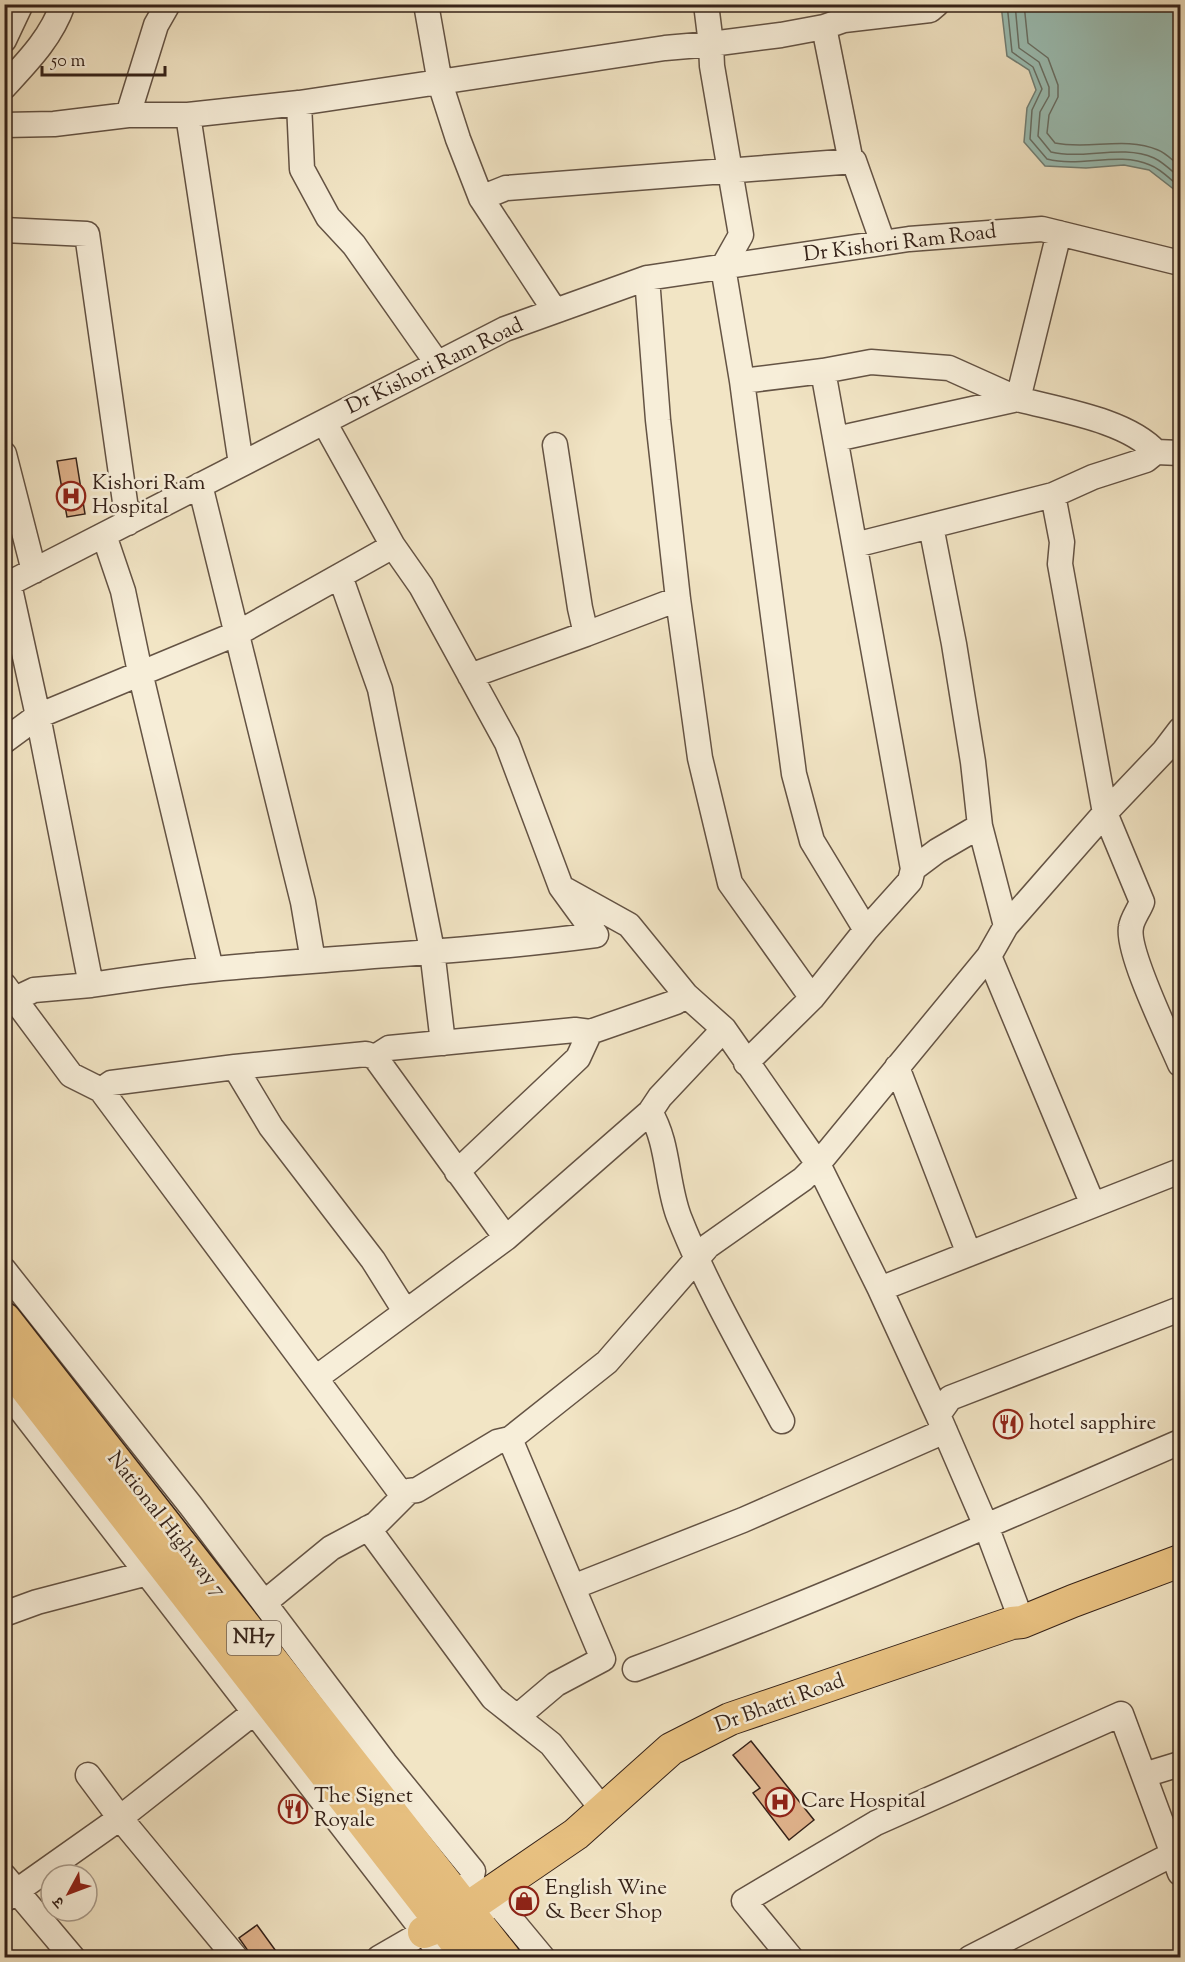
<svg xmlns="http://www.w3.org/2000/svg" width="1185" height="1962" font-family="'Sorts Mill Goudy','Noto Serif Devanagari',serif">
<rect width="100%" height="100%" fill="#f2e5c5"/>
<filter id="stains"><feTurbulence type="fractalNoise" baseFrequency=".00333" numOctaves="4"/><feColorMatrix values="0 0 0 0 .2 0 0 0 0 .09 0 0 0 0 .02 0 0 0 .5 -.17"/></filter>
<radialGradient id="worn" r=".72"><stop offset=".6" stop-color="#630" stop-opacity="0"/><stop offset="1" stop-color="#630" stop-opacity=".3"/></radialGradient>
<path fill="#9bbfb5" stroke="#728077" stroke-width="1.5" d="M1001 5H1180V194L1149 170 1124 165 1086 168 1045 166 1024 142 1027 108 1036 90 1029 70 1007 56Z"/>
<g fill="none" stroke-linecap="round" stroke-linejoin="round">
<path stroke="#687067" stroke-width="1.5" d="M1007 4 1012 52 1033 67 1042 89 1032 110 1030 139 1047 159C1081 168 1118 151 1150 165 1161 169 1171 180 1180 187
M1015 4 1019 48 1039 62 1049 87V96L1040 112 1038 136 1051 152C1084 160 1121 144 1154 158 1163 162 1172 171 1180 178
M1024 4 1028 43 1048 58 1058 85V97L1049 115 1047 133 1055 143C1089 150 1125 136 1158 150 1166 153 1173 161 1180 166"/>
</g>
<path fill="#dfb28b" stroke="#352219" stroke-width="1.5" d="M76 458 85 514 67 517 57 461Z
M751 1741 814 1820 789 1840 753 1793 760 1788 733 1755Z
M257 1925 281 1958H253L239 1938Z"/>
<g fill="none" stroke-linecap="round" stroke-linejoin="round">
<g stroke="#645344" stroke-width="27">
<path id="minor" d="M426 4 440 83 458 139 481 198 555 311
M706 4 711 44 781 35 824 27 844 20 930 10 937 4
M824 27 850 157 854 161 883 243
M4 40 21 4
M4 87C28 61 51 38 63 4
M299 103 302 169 328 217 354 245 437 363
M128 115 156 25 168 4
M188 115 241 464
M4 125 54 124 128 115H188L299 103 665 48 711 44 712 66 741 235 723 267 742 381 794 774 812 841 866 930
M481 198 506 188 854 161
M4 230 87 234 128 523
M1059 233 1018 399C1059 410 1127 420 1156 452
M647 278 658 420 678 599 700 758 730 883 812 998
M742 381 823 371 871 362 949 368 1018 399
M836 439 1018 399
M555 445 580 608 586 634 678 599
M1180 453 1156 452 1146 460 1093 477 1053 495 1062 542 1060 564 1105 813 1142 902C1139 910 1132 919 1131 927 1126 951 1169 1038 1180 1064
M4 454 34 571
M200 485 303 902 313 961
M931 526 954 644 973 762 980 826 1006 926
M104 535 123 591 140 672 211 969
M855 545 1053 495
M340 576 380 689 432 950 443 1043
M9 584 38 716 91 985 34 990 15 999
M4 586 505 329 647 278 909 239 1042 229 1180 263
M470 676 586 634
M4 741 38 716 238 633 393 546
M913 869 937 851 980 826
M566 890 629 925 686 995 724 1029 818 1164 880 1289 938 1415 986 1526 1022 1622
M989 956 1093 1205
M4 985 71 1075 101 1090 403 1496
M91 985C131 979 172 973 213 969 341 957 469 952 596 935L561 887 507 743 421 586 393 546 324 422
M375 1057 389 1048 575 1030 590 1032 676 1002 686 995
M746 1063 812 998 866 930 910 881 913 869 823 371
M235 1067 271 1127 373 1260 405 1311
M897 1067 969 1254
M101 1090 111 1083 235 1067 366 1054 375 1057 506 1238
M650 1112C669 1143 666 1183 679 1217 707 1288 746 1354 782 1421
M457 1172 578 1058 590 1032
M4 1270 191 1506 385 1763 473 1871 465 1909 499 1905 543 1958
M880 1289 1180 1171
M316 1378 506 1238 650 1112 660 1097 724 1029
M4 1388 444 1958
M938 1415 950 1398 1180 1309
M510 1439 603 1659 556 1684 517 1717
M368 1528 493 1698 551 1744 603 1810
M573 1587 743 1520 945 1431
M264 1603 331 1548 376 1524 409 1491 417 1490 497 1442 510 1439 607 1362 708 1246 803 1179 818 1164 989 956 1006 926 1105 813 1164 751 1180 730
M4 1614 37 1602 148 1573
M635 1669C820 1600 1000 1520 1180 1442
M88 1775 120 1818 236 1958
M1144 1775 1180 1764
M4 1876 73 1958
M4 1900 120 1818 267 1702
M379 1958 424 1932
M791 1958 744 1901 876 1823 1121 1714 1180 1873
M970 1958 1173 1854"/>
</g>
<g stroke="#352219" stroke-width="34">
<path id="major" d="M424 1932 443 1925 576 1834 671 1749 730 1719 1012 1623 1022 1622 1073 1601 1180 1561"/>
</g>
<g stroke="#352219" stroke-width="36">
<path id="highway" d="M4 1319 504 1958
M4 1359 469 1958"/>
</g>
<use href="#minor" stroke="#f7eed9" stroke-width="24"/>
<use href="#major" stroke="#e9c282" stroke-width="32"/>
<use href="#highway" stroke="#e9c282" stroke-width="33"/>
</g>
<defs>
<g id="hospital-ring" transform="scale(1.5)"><circle r="9.5" fill="#f7eed9" stroke="#8f2418" stroke-width="1.5"/><path d="M-5-5h3v3.5h4V-5h3V5h-3V1.5h-4V5h-3Z" fill="#8f2418"/></g>
<g id="restaurant-ring" transform="scale(1.5)"><circle r="9.5" fill="#f7eed9" stroke="#8f2418" stroke-width="1.5"/><path d="M-5-6h1v4h1v-4h1v4h1v-4h1v5L-1.5 .5V6h-2V.5L-5-1ZM5-6V6H3V1.5H1.5Q1.5-4 5-6Z" fill="#8f2418"/></g>
<g id="shop-ring" transform="scale(1.5)"><circle r="9.5" fill="#f7eed9" stroke="#8f2418" stroke-width="1.5"/><path d="M-5-2.5h2.3a2.7 3.5 0 0 1 5.4 0H5L5.5 6h-11ZM-1.5-2.5h3a1.5 2.3 0 0 0-3 0Z" fill="#8f2418"/></g>
</defs>
<g fill-rule="evenodd">
<use href="#hospital-ring" x="71" y="496"/>
<use href="#restaurant-ring" x="1008" y="1424"/>
<use href="#hospital-ring" x="780" y="1802"/>
<use href="#restaurant-ring" x="293" y="1809"/>
<use href="#shop-ring" x="524" y="1901"/>
</g>
<g text-anchor="middle" dominant-baseline="central" stroke-width="5" stroke-linejoin="round" paint-order="stroke">
<rect fill="#f7eed9" stroke="#6f5f53" stroke-width="1.5" x="227" y="1621" width="54" height="34" rx="4.5"/>
<g font-size="20" font-weight="bold" fill="#352219">
<text x="254" y="1638">NH7</text>
</g>
<g font-size="21" fill="#352219" stroke="#f7eed9">
<text transform="translate(900 244) rotate(-7)">Dr Kishori Ram Road</text>
<text transform="translate(435 367) rotate(-26)">Dr Kishori Ram Road</text>
<text transform="translate(166 1525) rotate(52)">National Highway 7</text>
<text transform="translate(780 1704) rotate(-20)">Dr Bhatti Road</text>
</g>
<g font-size="21" fill="#352219" stroke="#f7eed9" text-anchor="start">
<text x="92" y="484">Kishori Ram<tspan x="92" dy="24">Hospital</tspan></text>
<text x="1029" y="1424">hotel sapphire</text>
<text x="314" y="1797">The Signet<tspan x="314" dy="24">Royale</tspan></text>
<text x="801" y="1802">Care Hospital</text>
<text x="545" y="1889">English Wine<tspan x="545" dy="24">&amp; Beer Shop</tspan></text>
</g>
</g>
<rect width="1185" height="1962" fill="none" stroke="#f2e5c5" stroke-width="24"/>
<rect x="6" y="6" width="1173" height="1950" fill="none" stroke="#352219" stroke-width="3"/>
<rect x="12" y="12" width="1161" height="1938" fill="none" stroke="#352219" stroke-width="1.5"/>
<g transform="translate(69 1893) rotate(229)"><circle r="28" fill="#f7eed9" stroke="#a99c8c" stroke-width="1.5"/>
<path d="M0-4.5L10 22L0 15L-10 22Z" fill="#8f2418"/>
<text y="-9" font-size="16" font-weight="bold" text-anchor="middle" fill="#352219">उ</text>
</g>
<path d="M42 66v9h123v-9" fill="none" stroke="#352219" stroke-width="3"/>
<text x="51" y="66" font-size="18" fill="#352219" stroke="#f7eed9" stroke-width="4.5" paint-order="stroke">50 m</text>
<rect width="100%" height="100%" filter="url(#stains)"/>
<rect width="100%" height="100%" fill="url(#worn)"/>
</svg>
